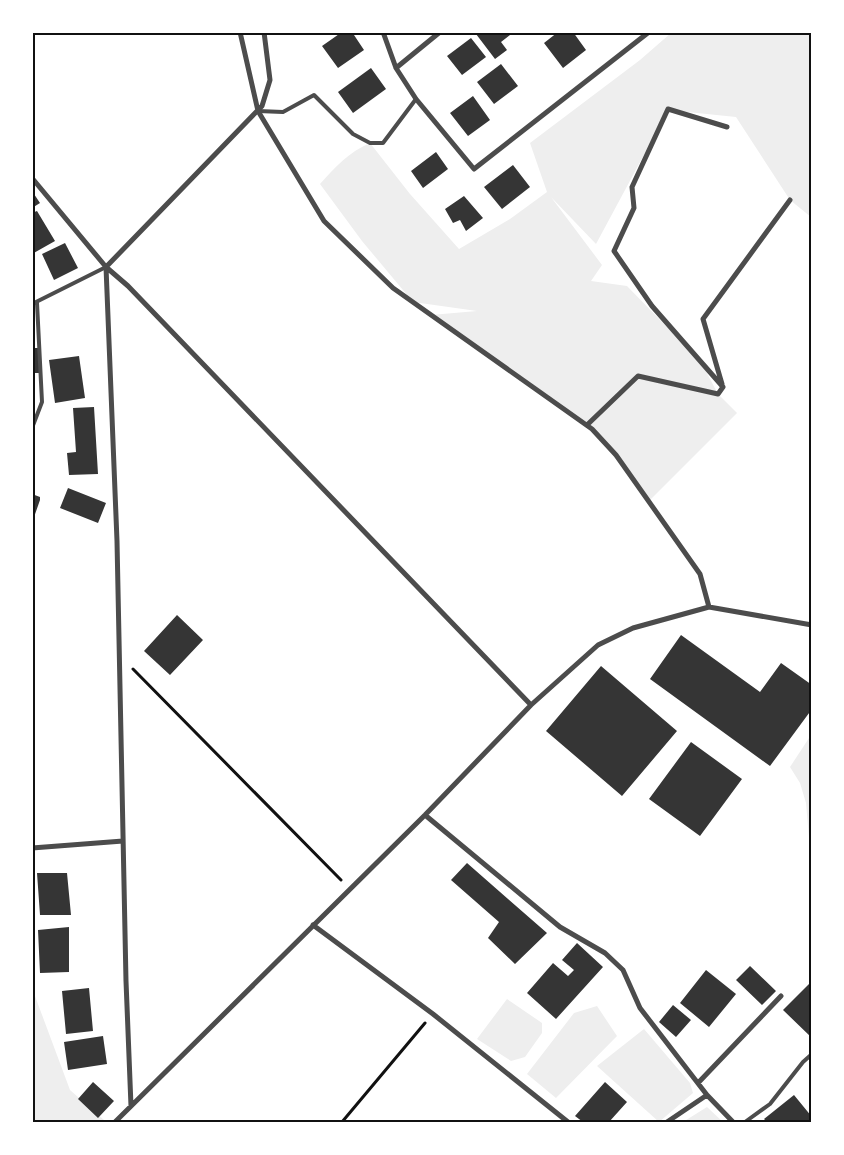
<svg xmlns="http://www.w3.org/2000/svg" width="844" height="1155" font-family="'Exo 2',sans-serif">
<rect width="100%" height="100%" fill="#fff"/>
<path fill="#eee" d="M671 33H811V217L790 200 736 117 668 110 596 244 551 197 602 265 591 281 627 286 701 362 718 394 737 413 649 501 592 429 431 315 477 311 413 302 362 241 320 184C335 167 349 152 370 143L410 194 459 249 510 219 547 192 530 143 640 60Z
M811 735V860L806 803 800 783 790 767Z
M32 988 70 1090 104 1120 102 1122H33Z
M507 999 542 1023V1033L525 1057 511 1061 477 1039Z
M597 1006 617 1036 556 1098 527 1074 574 1013Z
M644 1029 690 1083 693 1093 659 1122 597 1066Z
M707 1107 723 1122H683Z"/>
<path fill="#353535" d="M342 32H352L364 50 338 68 322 46Z
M478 32H514L501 42 507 50 495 59 476 34Z
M558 32H573L586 50 563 68 544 43Z
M471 38 486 57 462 75 447 56Z
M501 64 518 86 494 104 477 82Z
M371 68 386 89 353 113 338 92Z
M473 96 490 120 468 136 450 113Z
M436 152 448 169 423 188 411 171Z
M513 165 530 187 502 209 484 187Z
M32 191 40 203 32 208Z
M464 196 483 218 466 231 460 220 453 223 445 209Z
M37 211 55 241 32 254V213Z
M65 243 78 268 54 280 42 254Z
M32 348H39V373H32Z
M79 356 85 398 55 403 49 360Z
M94 407 98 474 69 475 67 453 76 452 73 408Z
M68 488 106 503 98 523 60 508Z
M32 494 40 497V500L33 520Z
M177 615 203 640 170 675 144 651Z
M681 635 760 692 781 663 812 685V709L770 766 650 679Z
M601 666 677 731 622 796 546 731Z
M691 742 742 779 700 836 649 799Z
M467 863 547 933 515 964 488 938 499 922 451 880Z
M37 873H67L71 915H40Z
M69 927V972L40 973 38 930Z
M577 943 603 967 556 1019 527 993 553 963 568 976 574 970 562 960Z
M750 966 776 991 762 1005 736 980Z
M706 970 736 994 709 1027 680 1003Z
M812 981V1038L783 1010Z
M89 988 93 1031 66 1034 62 991Z
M673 1005 691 1020 676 1037 659 1022Z
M103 1036 107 1064 68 1070 64 1042Z
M93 1082 114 1101 98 1118 78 1099Z
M605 1082 627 1102 609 1122H583L575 1116Z
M794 1095 812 1117V1120L808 1122H767L764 1119Z"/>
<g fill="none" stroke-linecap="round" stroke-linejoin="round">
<path stroke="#111" stroke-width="3" d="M133 669 341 880
M342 1122 425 1023"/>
<path stroke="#4c4c4c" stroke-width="4" d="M258 111 283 112 314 95 353 134 370 143H383L416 99
M32 304 106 267
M32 428 42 402 37 303
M745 1122 770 1104 803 1062 812 1054"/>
<path stroke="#4c4c4c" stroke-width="5" d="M240 32 258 111 324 221 393 288 592 429 616 455 700 574 709 607
M383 32 396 68 416 99 474 169 649 32
M396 68 440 32
M32 178 106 267 128 286 531 705
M722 384 703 319 790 200
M587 425 638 376 718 394 723 387 652 306 614 251 634 208 632 187 668 109 727 127
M425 815 560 927 605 953 623 970 640 1008 707 1095 667 1122
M32 848 123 841
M313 925 433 1014 568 1122
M698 1083 781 996
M707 1095 733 1122
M131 1106 126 981 117 541 106 267 262 106 270 80 264 32
M115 1122 425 815 531 705 598 645 633 628 709 607 812 625"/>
</g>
<rect width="844" height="1155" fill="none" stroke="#ffffff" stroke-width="68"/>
<rect x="34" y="34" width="776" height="1087" fill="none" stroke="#111" stroke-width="2"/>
</svg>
